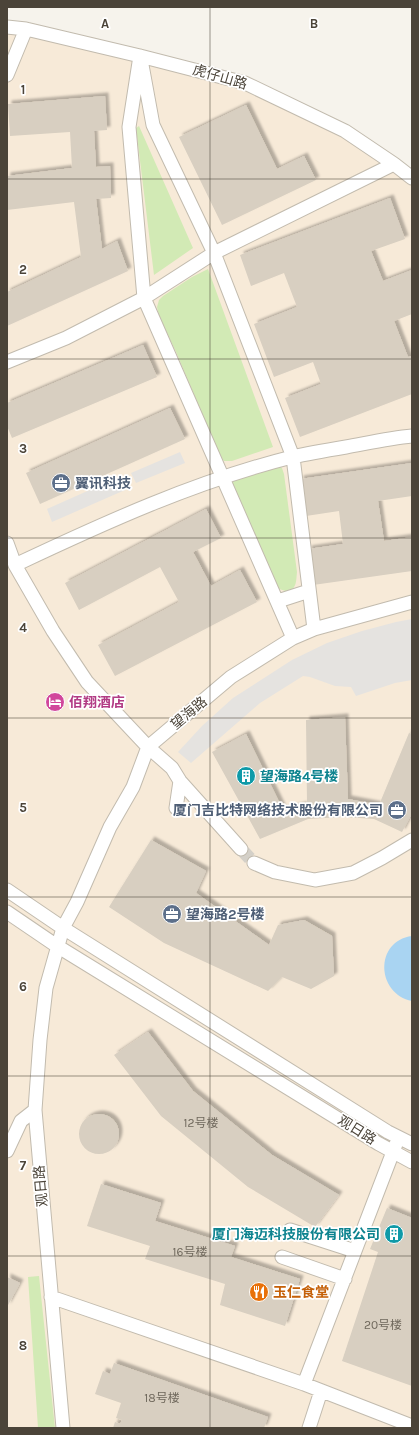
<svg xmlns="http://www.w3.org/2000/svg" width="419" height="1435" font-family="Karla,'Noto Sans SC',sans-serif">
<defs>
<filter id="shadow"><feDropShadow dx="3.5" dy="-3.5" stdDeviation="1" flood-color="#0004"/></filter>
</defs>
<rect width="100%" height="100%" fill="#f6f3ec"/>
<path fill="#f7ead8" d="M7 31 163 65 242 90 329 128 370 155 412 186V1428H7Z"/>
<path fill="#d2eab5" d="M139 126 193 248 154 275 136 128Z
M208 269 273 447 232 461H224L220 456 176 352 159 316 157 307 159 300 163 296 192 277Z
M278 465 282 468 284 474 297 572C296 581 297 587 289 592L279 589 274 583 230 482 233 479Z
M39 1276 55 1428H38L28 1277Z"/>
<path fill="#e5e3e0" d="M180 452 185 463 136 483 131 473Z
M119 477 125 490 52 522 47 509Z
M412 619V680L395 683 356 696 351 687 335 686 310 677 303 676 260 703 191 763 178 752 202 726 233 698 292 660 327 643 362 631 396 622Z"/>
<path fill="#a9d4f2" d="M412 936V1001C376 994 374 941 412 936Z"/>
<path fill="#d8cfc1" filter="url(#shadow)" d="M105 96 107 130 94 131 96 167 110 166 111 198 96 199 102 249 117 241 128 271 7 326V292L81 257 74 202 7 210V176L72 168 70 132 10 136 8 104Z
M246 105 277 169 304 156 316 180 222 225 179 137Z
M390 198 405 239 371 251 383 281 412 270V314L394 321 408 357 412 356V394L300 437 285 398 321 384 313 362 274 377 254 324 297 307 284 273 251 286 240 255Z
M143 345 157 377 12 438 7 426V403Z
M170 408 185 439 40 504 26 473Z
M412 463V496L378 501 384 541 412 537V571L313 585 308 549 343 544 339 511 306 516 300 479Z
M206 509 221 538 193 552 211 586 240 570 257 602 115 676 98 645 179 602 160 567 79 610 65 583Z
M345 717 348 799 379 805 409 733 412 734V813L402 832 374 819 344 817 308 819 260 839 212 752 246 734 283 810 307 804 306 720Z
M151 840 206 871 196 893 269 945 278 925 304 920 332 936 334 976 311 989 282 977 268 991 164 943 109 907Z
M148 1032 193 1091 272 1155 339 1195 315 1227 248 1187 161 1116 114 1055Z
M79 1134a20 20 0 1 1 40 0a20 20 0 1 1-40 0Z
M101 1184 161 1203 155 1221 235 1246 231 1257 300 1279 285 1326 220 1305 225 1284 145 1259 150 1246 87 1226Z
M387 1208 412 1218V1386L342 1361 378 1252 370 1249Z
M7 1277 20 1283 7 1307Z
M114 1363 268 1417 264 1428H113L115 1422 120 1424 122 1420 116 1418 121 1403 95 1394 103 1371 110 1374Z"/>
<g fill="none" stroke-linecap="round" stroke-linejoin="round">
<path stroke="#d4d0c8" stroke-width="13" stroke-dasharray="13 6" stroke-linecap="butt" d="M241 849 254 863"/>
<g stroke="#c2bbae" stroke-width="15">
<path id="minor" d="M7 27 26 29 140 56 245 83 345 131 394 164 412 178
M140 56 129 127 144 298 293 638
M142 65 153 125 214 253 293 457 314 629
M7 75 26 29
M7 362 66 338 144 298 214 253 394 164
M7 543 15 565 53 631 87 682 148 747 172 768 180 781 241 849
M15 565C104 523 196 481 292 457 310 453 328 450 346 447 368 443 390 438 412 436
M278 601 309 591
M176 808 180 781
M254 863 275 872 315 880 353 873 382 858 412 840
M7 890 63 928 388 1132 412 1144
M7 912 57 946 379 1144 412 1162
M7 1151 21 1121 35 1110
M290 1230 355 1251
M282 1257 345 1279
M51 1297 304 1384 412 1426
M304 1384 396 1144
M63 1428 35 1110 40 1040 46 988 63 928 77 902 110 827 133 787 148 747 231 677 293 638 314 629 412 602
M309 1428 321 1391"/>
</g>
<use href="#minor" stroke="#fff" stroke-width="13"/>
</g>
<path fill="none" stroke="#4b4439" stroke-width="1" stroke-opacity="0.55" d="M210 7V1428M7 179H412M7 359H412M7 538H412M7 718H412M7 897H412M7 1076H412M7 1256H412"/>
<defs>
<g id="office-disc" transform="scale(1)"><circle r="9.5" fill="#5c6f8a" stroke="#fff"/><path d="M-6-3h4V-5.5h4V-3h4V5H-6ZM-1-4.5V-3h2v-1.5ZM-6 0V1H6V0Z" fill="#fff"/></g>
<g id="hotel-disc" transform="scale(1)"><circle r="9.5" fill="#d1479c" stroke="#fff"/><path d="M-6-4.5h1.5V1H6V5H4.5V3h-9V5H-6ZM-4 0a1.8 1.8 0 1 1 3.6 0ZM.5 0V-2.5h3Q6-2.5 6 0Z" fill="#fff"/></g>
<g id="building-disc" transform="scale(1)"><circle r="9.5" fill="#0f9aa8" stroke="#fff"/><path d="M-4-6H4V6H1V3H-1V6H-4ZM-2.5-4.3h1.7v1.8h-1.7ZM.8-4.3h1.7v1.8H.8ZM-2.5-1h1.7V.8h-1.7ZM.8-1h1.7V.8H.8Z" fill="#fff"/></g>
<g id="restaurant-disc" transform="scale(1)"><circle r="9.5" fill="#e8710a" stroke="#fff"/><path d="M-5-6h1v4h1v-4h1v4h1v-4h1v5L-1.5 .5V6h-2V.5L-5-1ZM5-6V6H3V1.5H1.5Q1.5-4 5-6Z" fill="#fff"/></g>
</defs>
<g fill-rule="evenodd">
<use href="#office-disc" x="61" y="483"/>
<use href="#hotel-disc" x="55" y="702"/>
<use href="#building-disc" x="246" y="776"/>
<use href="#office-disc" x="397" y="810"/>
<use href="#office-disc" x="172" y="914"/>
<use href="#building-disc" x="394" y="1234"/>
<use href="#restaurant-disc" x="259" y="1292"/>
</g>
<g text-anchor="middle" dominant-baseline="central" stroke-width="3.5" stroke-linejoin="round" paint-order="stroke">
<g font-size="12" fill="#6e675b">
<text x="201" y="1123">12号楼</text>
<text x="190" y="1252">16号楼</text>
<text x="383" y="1325">20号楼</text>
<text x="162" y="1398">18号楼</text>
</g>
<g font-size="14" fill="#4b4439" stroke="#fff">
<text transform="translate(220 77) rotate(16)">虎仔山路</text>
<text transform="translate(189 713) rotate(-40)">望海路</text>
<text transform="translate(357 1130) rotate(32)">观日路</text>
<text transform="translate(41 1186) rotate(-95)">观日路</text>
</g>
<g font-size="14" font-weight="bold" fill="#4e5e75" stroke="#fff" text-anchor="start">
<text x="75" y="483">翼讯科技</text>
<text x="383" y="810" text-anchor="end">厦门吉比特网络技术股份有限公司</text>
<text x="186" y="914">望海路2号楼</text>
</g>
<g font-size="14" font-weight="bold" fill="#b23c85" stroke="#fff" text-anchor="start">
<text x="69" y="702">佰翔酒店</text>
</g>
<g font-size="14" font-weight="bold" fill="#0d838f" stroke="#fff" text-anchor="start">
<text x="260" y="776">望海路4号楼</text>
<text x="380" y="1234" text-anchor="end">厦门海迈科技股份有限公司</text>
</g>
<g font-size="14" font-weight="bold" fill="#c56008" stroke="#fff" text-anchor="start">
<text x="273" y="1292">玉仁食堂</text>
</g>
</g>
<g font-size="13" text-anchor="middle" font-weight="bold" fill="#4b4439" stroke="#fff" stroke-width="3.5" stroke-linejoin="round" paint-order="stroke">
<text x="105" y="28">A</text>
<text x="314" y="28">B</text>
<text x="23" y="94">1</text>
<text x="23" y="274">2</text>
<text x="23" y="453">3</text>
<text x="23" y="632">4</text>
<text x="23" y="812">5</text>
<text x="23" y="991">6</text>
<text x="23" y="1170">7</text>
<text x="23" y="1350">8</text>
</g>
<rect width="419" height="1435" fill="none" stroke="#4b4439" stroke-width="16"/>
</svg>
